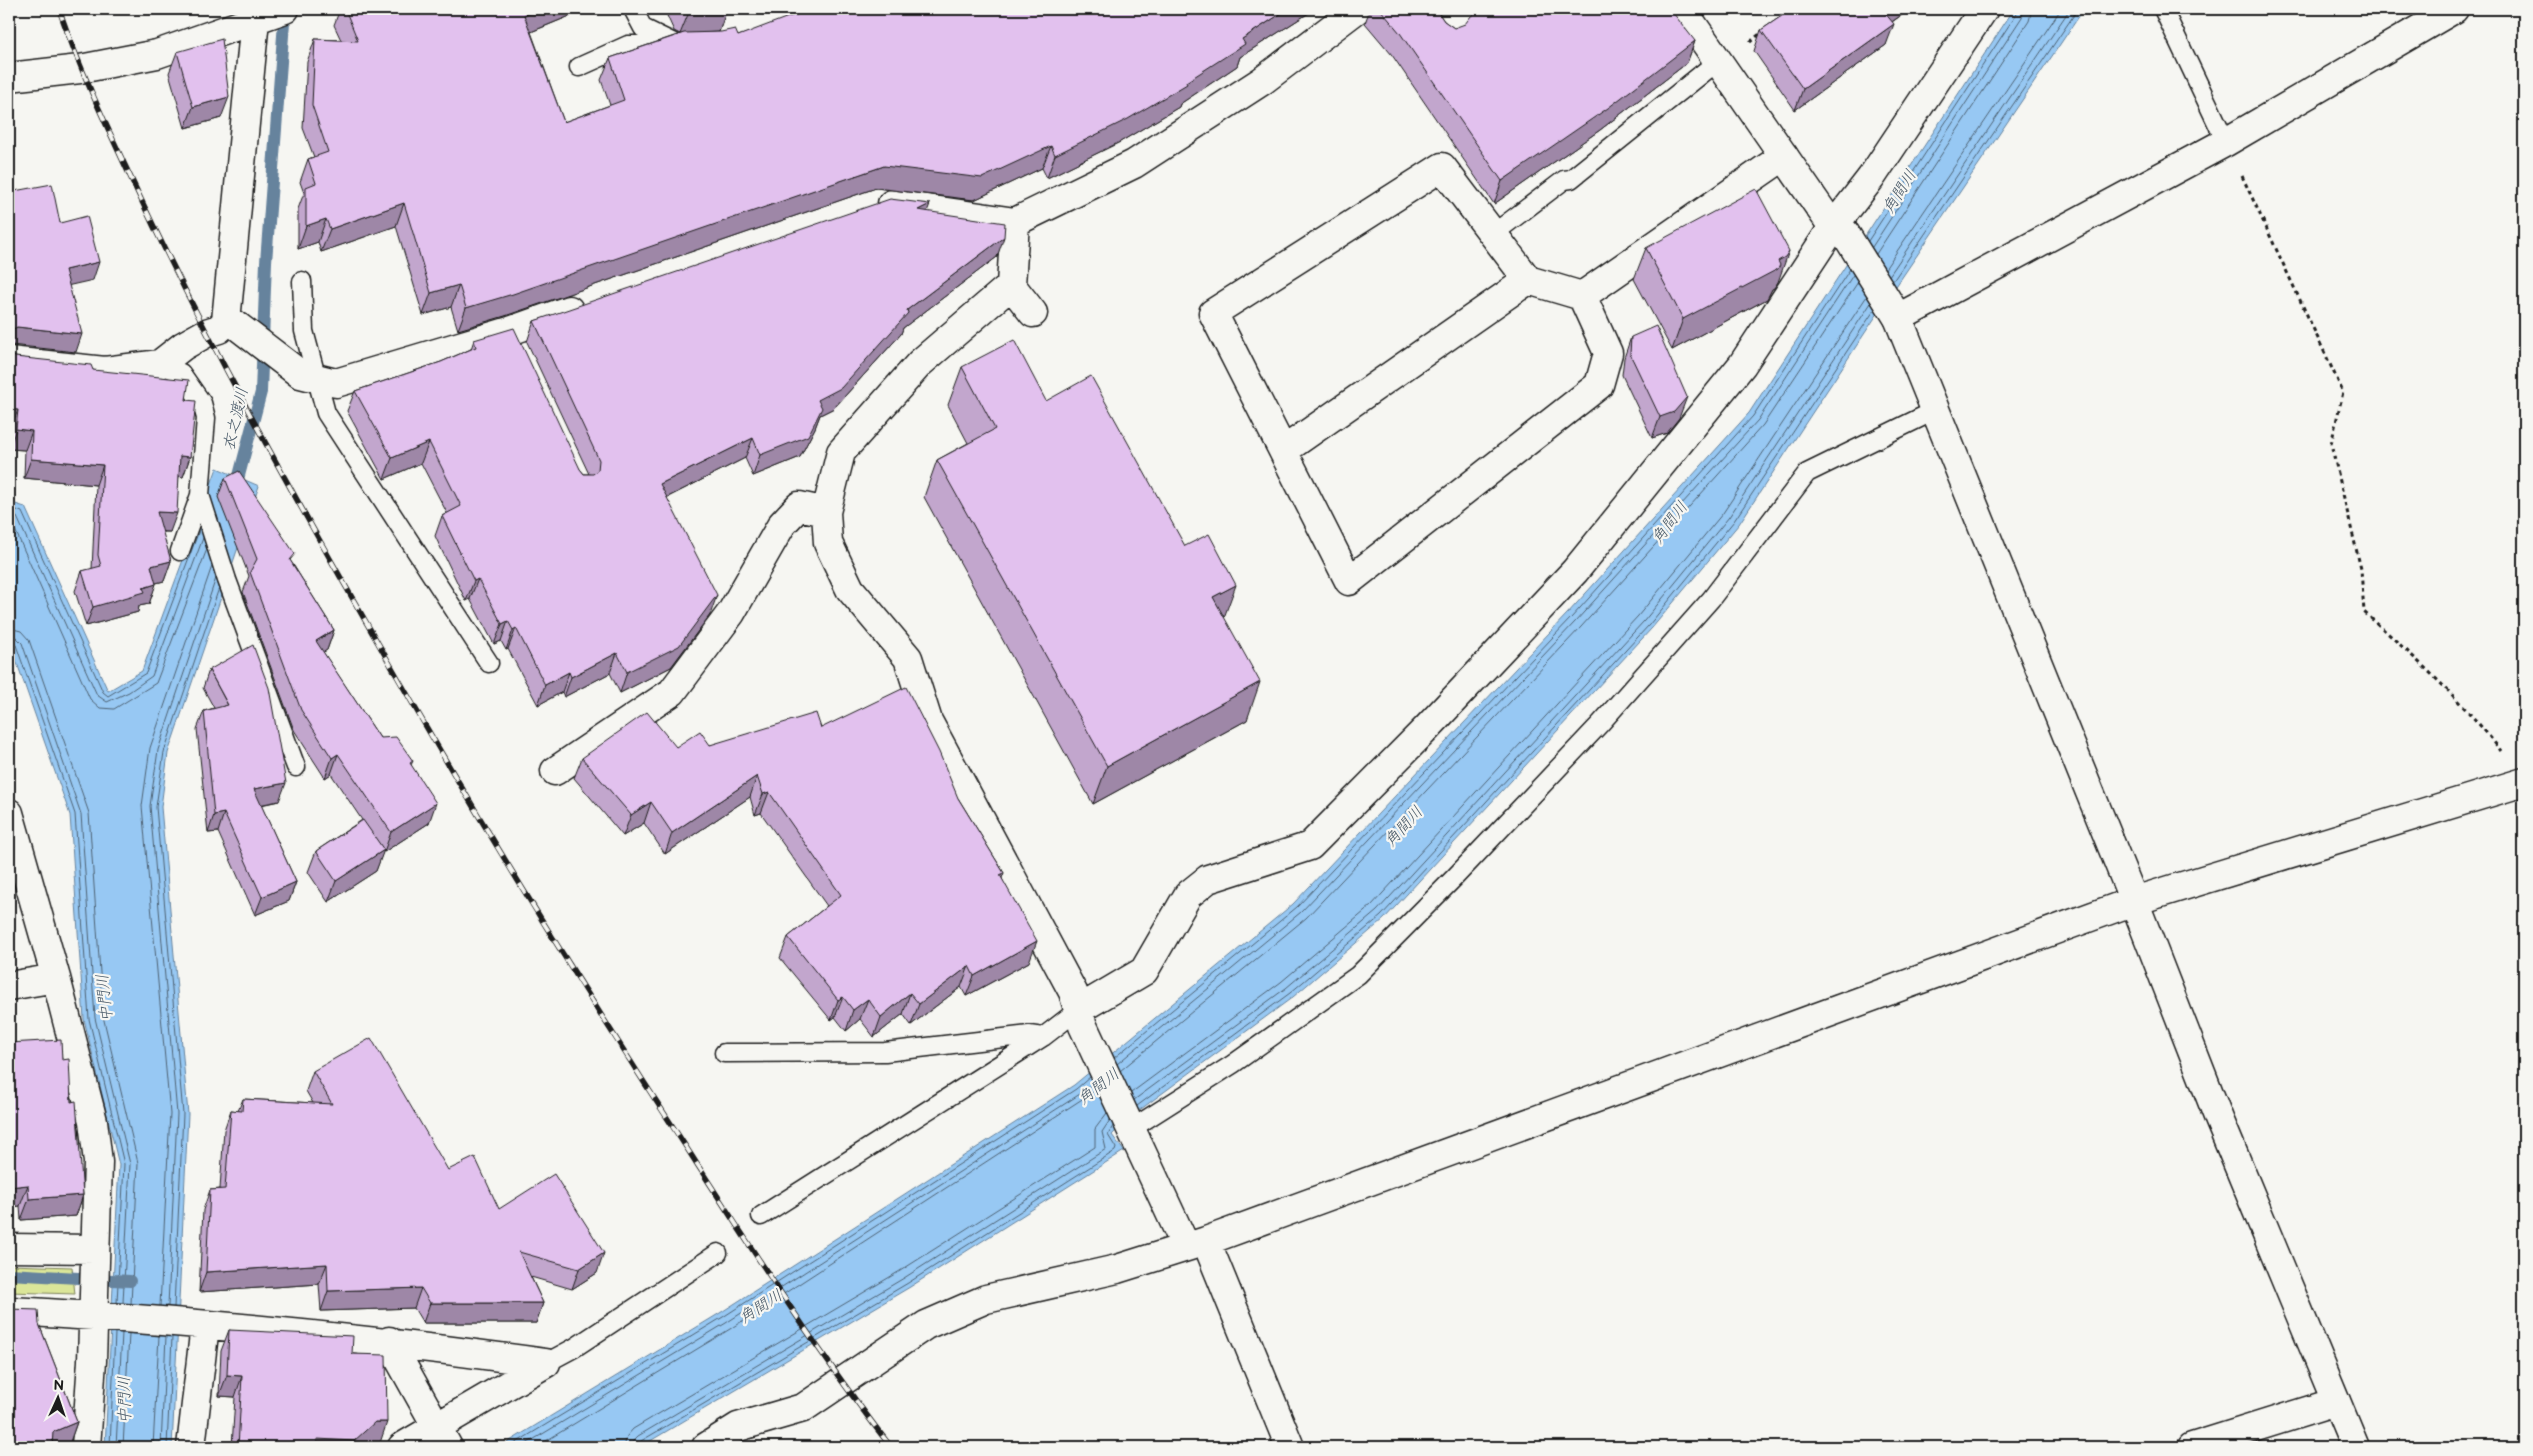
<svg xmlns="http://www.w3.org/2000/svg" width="2533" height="1456" font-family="'Balsamiq Sans','Klee One',sans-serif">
<rect width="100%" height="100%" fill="#f6f6f2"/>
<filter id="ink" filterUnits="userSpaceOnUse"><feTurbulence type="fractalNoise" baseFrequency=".02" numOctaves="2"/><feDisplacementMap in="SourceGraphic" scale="10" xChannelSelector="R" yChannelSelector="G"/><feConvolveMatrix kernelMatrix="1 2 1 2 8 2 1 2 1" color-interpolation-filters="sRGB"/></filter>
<g filter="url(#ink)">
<path fill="#dbe699" stroke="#7c815a" d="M9 1265 72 1267 75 1294 9 1292Z"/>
<path fill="#97c8f3" stroke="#66839d" d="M2014 9H2084L1884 304 1739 524 1652 628 1384 919 1293 997 1126 1120 1112 1135 1124 1151 910 1287 640 1447H500L720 1313 1074 1085 1293 904 1567 614 1749 413Z
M217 468 259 486 168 753 161 807 188 1114 172 1447H105L119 1165 84 1019 70 815 9 640V502L25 507 108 691 142 671Z"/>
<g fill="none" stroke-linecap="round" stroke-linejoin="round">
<path stroke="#4d6172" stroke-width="1" d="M1868 241 2017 13 2018 9
M1872 247 2022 17 2024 9
M1876 254 2029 21 2032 9
M1885 269 2061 9
M1889 276 2070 9
M1893 281 2078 9
M9 507 22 512 103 692 108 696 146 673 200 528
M9 514 17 517 97 695 107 702 129 692 152 676 203 538
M9 522 12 523 90 699 100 708 114 709 156 683 207 549
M9 628 21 631 29 640 89 813 103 1016 138 1163 131 1304
M9 635 16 637 22 643 81 814 95 1018 130 1164 123 1303
M9 641 16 645 75 814 89 1019 124 1164 117 1303
M1114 1058 1297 907 1571 618 1753 416 1850 269
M1117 1064 1301 912 1575 622 1758 420 1853 275
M1120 1071 1306 918 1581 627 1763 425 1858 282
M1131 1093 1281 982 1371 906 1638 616 1723 513 1867 296
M1134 1100 1286 988 1377 911 1644 621 1729 517 1871 303
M1137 1106 1290 993 1381 916 1649 625 1734 521 1875 309
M160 1306 170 1114 142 806 150 748 212 566
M168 1306 177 1114 150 806 158 750 216 578
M174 1307 183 1114 156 807 164 752 219 588
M110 1447 115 1333
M116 1447 122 1333
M123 1447 129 1334
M153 1447 159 1336
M161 1447 166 1336
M167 1447 172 1337
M509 1447 723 1317 1076 1089 1090 1077
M521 1447 726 1323 1080 1094 1093 1083
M536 1447 730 1329 1096 1090
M624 1447 627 1436 633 1429 900 1271 1095 1147V1129L1107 1113
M632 1447 633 1441 638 1436 904 1278 1106 1149 1102 1132 1110 1120
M638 1447 641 1441 908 1283 1115 1151 1116 1148 1108 1135 1113 1126"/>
<path stroke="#66839d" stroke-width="12" d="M236 487 261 392 266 262 285 9
M9 1274 130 1281"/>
<g stroke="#1c1c1c" stroke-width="21">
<path id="lane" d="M633 9 643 28 678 45H687
M2163 9 2226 142
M579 67 628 45H672
M1493 234 1564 180 1571 179 1718 61
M302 281 304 331 326 413 489 663
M160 364 181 373 202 403 206 418 200 495 227 580 296 767
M180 551 200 495
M724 1053 885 1052 1029 1035 1043 1037
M1131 1129 1233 1064 1358 975 1454 878 1600 724 1711 599 1807 473 1934 411
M761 1216 1043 1037 1078 1010
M546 1363 574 1348 718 1253"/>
</g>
<g stroke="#1c1c1c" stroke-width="31">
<path id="street" d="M9 77 80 69 157 54 285 9
M892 204 1015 222 1134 164 1262 81 1357 9
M1015 222 1011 285 920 363 841 452 826 512 828 543 850 589 908 658 928 721 1073 992 1083 1026 1186 1247
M1011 285 1033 313
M1582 296 1608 353 1599 385 1349 581 1213 313 1442 167 1528 280 1582 296 1784 156
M1898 318 2226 142 2454 9
M226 321 236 325 300 374 336 383 510 331 569 310
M9 361 105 371 160 364 183 346 206 333 219 329 226 321 256 9
M1283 451 1528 280
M555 771 672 692 731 613 782 524 799 506 826 512
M9 813 56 978 93 1121 98 1162 92 1361 86 1447
M9 986 56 978
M1078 1010 1144 971 1188 895 1208 879 1310 846 1427 728 1575 571 1742 365 1833 227 1871 178 1984 9
M1206 1241 1290 1447
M9 1248 94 1249
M9 1311C188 1320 368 1339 546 1363
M389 1341 448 1447
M191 1447 205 1325
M402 1447 546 1363
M706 1447 738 1427 803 1408 926 1325 986 1299 1117 1269 1206 1241 2134 901 2524 782
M2192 1447 2336 1402"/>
</g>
<g stroke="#1c1c1c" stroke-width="31">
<path id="secondary" d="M1682 9 1833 227 1845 233 1898 318 2134 901 2219 1119 2355 1447"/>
</g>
<path stroke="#1c1c1c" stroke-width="3" stroke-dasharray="4 4" stroke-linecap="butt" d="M1777 20 1790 9
M1750 42 1762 32
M2242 176 2343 392 2331 444 2361 569 2364 612C2412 655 2461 699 2501 751"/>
<use href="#lane" stroke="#f6f6f2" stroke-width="18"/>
<use href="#street" stroke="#f6f6f2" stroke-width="28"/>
<use href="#secondary" stroke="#f6f6f2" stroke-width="28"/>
<g stroke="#1c1c1c" stroke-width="5.5">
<path id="rail" d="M59 9C81 73 109 131 138 193 209 345 291 491 374 636 473 811 578 982 688 1150 753 1251 818 1353 891 1447"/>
</g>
<use href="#rail" stroke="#f6f6f2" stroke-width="4" stroke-dasharray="11" stroke-linecap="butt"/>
</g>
<path fill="#c2a6cd" stroke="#1c1c1c" d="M340 9H587L531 32 564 122 610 105 601 80 610 58 680 34 674 31 664 9H727L719 32H711L738 36 824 9H1315L1240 57 1237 66 1180 104 1179 107 1120 142 1047 178 1042 168 974 200 876 188 505 316 458 330 451 307 423 315 396 226 321 252 318 242 298 249V209L304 193 300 182 308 159 314 157 303 128 307 62 315 39 341 40 334 25Z
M787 9H819L791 15Z
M1370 9H1436L1444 21 1454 28 1695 41 1687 63 1600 130 1494 204 1392 55 1365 23Z
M1792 9H1910L1892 22 1886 45 1795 110 1754 51 1761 30Z
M177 52 221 118 185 128 169 73Z
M927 211 997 257 903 328 901 334 834 408 820 415 815 428 800 457 753 476 745 458 666 498 710 615 671 667 620 693 610 673 564 697 562 692 538 705 508 649 506 650 501 641 494 644 470 599 466 601 435 536 442 516 447 513 421 463 384 479 347 411 355 391 441 362 471 349 474 340 580 469 584 474H589L527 342 534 321Z
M1646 248 1778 282 1774 288 1772 289 1767 299 1672 350 1634 279Z
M1631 337 1679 418 1667 433 1652 438 1622 375 1624 358Z
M9 353 15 357 93 370 186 400 190 457 183 477 179 476 170 532H162L171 561 164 581 156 583 149 604 139 606 138 612 86 626 75 591 82 571 92 569 96 485 24 478 25 450 9 449 10 430 9 429Z
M962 367 1046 401 1224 617 1247 720 1093 804 924 497 937 460 968 443 948 405Z
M225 478 292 563 334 630 327 650 323 652 380 738 413 761 411 765 429 823 384 852 383 851 376 871 328 902 308 872 316 851 362 820 331 774 325 778 294 730 243 592 249 576 218 497Z
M209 670 279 801 261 805 296 882 289 901 255 915 218 832 208 833 197 729 204 711 214 708 203 688Z
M821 728 958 798 1004 873 1002 878 1029 962 966 996 961 987 911 1025 903 1014 874 1037 860 1019 846 1031 835 1017 831 1020 780 958 788 937 827 906 761 813 755 815 750 797 665 854 644 823 623 836 574 778 582 758 676 747 710 745Z
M9 1043 62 1060 71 1102 83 1195 76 1216 21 1220 20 1206 9 1207Z
M313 1071 448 1170 499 1209 597 1273 572 1289 531 1277 543 1303 536 1323H423L414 1308 321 1311 319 1284 199 1292 203 1210 210 1190 220 1189 224 1130 231 1110 238 1111 243 1099 313 1103 306 1091Z
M9 1309 39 1324 77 1422 70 1442 57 1447H9Z
M229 1330 352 1354 380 1443H368L363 1447H232L235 1397 219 1396 221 1351Z"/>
<path fill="#9e87a7" stroke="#1c1c1c" d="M540 9H587L516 38 524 15Z
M727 9 719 32 680 34 689 12Z
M793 9H819L791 15Z
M1288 9H1315L1240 57 1237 66 1180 104 1179 107 1120 142 1047 178 1055 155 1186 82 1242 39Z
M1888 9H1910L1876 33 1884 12Z
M1894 24 1886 45 1795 110 1803 89Z
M1695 41 1687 63 1600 130 1494 204 1502 181Z
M229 97 221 118 185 128 193 107Z
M1051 146 1042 168 974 200 876 188 505 316 458 330 466 308 884 166Z
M404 203 396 226 321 252 330 229Z
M930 204 922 225 918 210Z
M326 219 318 242 298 249 306 226Z
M1004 237 997 257 903 328 901 334 834 408 820 415 815 428 800 457 753 476 760 455 818 400 907 310Z
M1789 251 1778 282 1774 288 1772 289 1767 299 1672 350 1683 319 1778 261Z
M99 262 93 280 58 288 65 270Z
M459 285 451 307 423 315 431 293Z
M17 327 82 334 76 352 11 345 9 346V331Z
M1687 397 1679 418 1667 433 1652 438 1660 417Z
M9 409 18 410 10 430 9 429Z
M16 429 32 431 25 450 9 449Z
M753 438 745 458 652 505 660 484Z
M429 442 421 463 384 479 392 458Z
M180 456 190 457 183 477 173 475Z
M31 459 103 465 96 485 24 478Z
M157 512 177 513 170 532 150 531Z
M171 561 164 581 144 586 151 566Z
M478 579 470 599 466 601 474 581Z
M156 584 149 604 139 606 138 612 86 626 93 607 143 588Z
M1236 585 1222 623 1213 597Z
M717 595 710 615 671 667 620 693 627 672Z
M508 621 501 641 494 644 502 624Z
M516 628 508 649 506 650 513 630Z
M334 630 327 650 309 661 316 641Z
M617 653 610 673 564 697 571 677Z
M569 672 562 692 538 705 545 685Z
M1260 682 1247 720 1093 804 1107 766Z
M338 754 331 774 325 778 332 758Z
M757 776 750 797 665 854 672 833Z
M286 783 279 801 248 807 254 789Z
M769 792 761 813 755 815 763 794Z
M651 802 644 823 623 836 631 815Z
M436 803 429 823 384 852 391 832Z
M224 813 218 832 208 833 214 815Z
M384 850 376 871 328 902 336 881Z
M296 882 289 901 255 915 262 897Z
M1037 941 1029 962 966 996 974 976Z
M969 966 961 987 911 1025 919 1004Z
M910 993 903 1014 874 1037 881 1017Z
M843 997 835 1017 831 1020 838 1000Z
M868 999 860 1019 846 1031 853 1010Z
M28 1185 20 1206 9 1207V1187Z
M83 1195 76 1216 21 1220 29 1199Z
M604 1253 597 1273 572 1289 579 1269Z
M327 1264 319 1284 199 1292 206 1272Z
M421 1288 414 1308 321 1311 328 1291Z
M430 1303H543L536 1323H423Z
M227 1375 242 1376 235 1397 219 1396Z
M77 1422 70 1442 57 1447H47L53 1432Z
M375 1422H387L380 1443H368L363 1447H314L317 1439Z"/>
<path fill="#e2c1ee" stroke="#1c1c1c" d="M345 9H540L524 15 564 122 624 100 610 58 684 33 721 32 735 29 738 36 791 16 824 9H1288L1242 39 1245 44 1186 82 1187 84 1128 119 1055 155 1051 146 982 178 884 166 513 294 466 308 459 285 431 293 404 203 330 229 326 219 306 226V187L316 183 308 159 328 152 312 105 315 39 358 41Z
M683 9H727L689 12Z
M1380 9H1436L1444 21 1454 28 1465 24 1471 16 1480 9H1670L1695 41 1608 108 1502 181 1400 33Z
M1792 9H1888L1884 12 1894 24 1803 89 1761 30Z
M222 39 229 97 193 107 177 52Z
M52 184 60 223 87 216 99 262 65 270 82 334 17 327 9 331V192Z
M1756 189 1789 251 1785 257 1778 261 1780 265 1778 269 1683 319 1646 248Z
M890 199 930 204 918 210 1005 223 1004 237 907 310 908 313 841 388 818 400 822 408 808 436 760 455 753 438 660 484 717 595 679 646 627 672 617 653 571 677 569 672 545 685 516 628 513 630 508 621 502 624 478 579 474 581 442 516 461 506 429 442 392 458 355 391 441 362 476 347 474 340 514 328 580 469 584 474H593L598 470 599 460 534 321Z
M1656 326 1687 397 1674 412 1660 417 1630 354 1631 337Z
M1014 340 1046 401 1091 376 1185 546 1209 534 1236 585 1213 597 1260 682 1107 766 937 460 995 429 962 367Z
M9 353 15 357 91 365 93 370 189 380 186 400 196 401 190 457 180 456 177 513 157 512 171 561 151 566 156 584 143 588 145 592 93 607 82 571 101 566 98 555 103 465 31 459 32 431 16 429 18 410 9 409Z
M239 471 295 554 290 560 334 630 316 641 380 738 396 737 413 761 410 763 436 803 391 832 338 754 332 758 301 710 250 572 257 559 225 478Z
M253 645 269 688 286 783 254 789 296 882 262 897 224 813 214 815 204 711 228 705 209 670Z
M906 687 939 752 958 798 1004 873 1000 875 1037 941 974 976 969 966 919 1004 910 993 881 1017 868 999 853 1010 843 997 838 1000 788 937 841 895 769 792 763 794 757 776 672 833 651 802 631 815 582 758 647 712 676 747 700 731 710 745 816 713 821 728Z
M363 820 384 850 336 881 316 851Z
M371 1038 448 1170 475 1157 499 1209 554 1174 604 1253 579 1269 519 1252 543 1303H430L421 1288 328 1291 327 1264 206 1272 210 1190 225 1189 231 1110 242 1111 243 1099 332 1104 313 1071Z
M61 1040 62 1060 69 1059 71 1102 76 1101 83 1195 29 1199 28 1185 9 1187V1043Z
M9 1309 38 1310 39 1324 77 1422 53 1432 52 1447H12L9 1438Z
M229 1330 353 1336 352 1354 386 1355 387 1422H375L354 1441 317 1439V1447H238L242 1376 227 1375Z"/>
</g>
<g text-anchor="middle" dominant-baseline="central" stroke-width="4.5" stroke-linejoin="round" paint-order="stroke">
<g font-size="16" font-style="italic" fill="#475867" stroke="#f6f6f2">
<text transform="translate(1900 192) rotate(-58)">角間川</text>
<text transform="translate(236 419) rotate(-77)">衣之渡川</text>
<text transform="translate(1670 523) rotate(-53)">角間川</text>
<text transform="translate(1404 827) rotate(-48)">角間川</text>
<text transform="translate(105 998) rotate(-96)">中門川</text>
<text transform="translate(1099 1087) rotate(-38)">角間川</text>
<text transform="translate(761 1307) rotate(-33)">角間川</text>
<text transform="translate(125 1400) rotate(-91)">中門川</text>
</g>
</g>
<rect width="2533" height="1456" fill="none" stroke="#f6f6f2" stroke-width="30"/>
<rect x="15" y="15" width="2503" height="1426" fill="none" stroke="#1c1c1c" stroke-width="2" filter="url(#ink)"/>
<g transform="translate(58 1398) rotate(3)" stroke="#f6f6f2" stroke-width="4" paint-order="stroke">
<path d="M0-4L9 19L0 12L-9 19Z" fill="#1c1c1c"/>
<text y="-8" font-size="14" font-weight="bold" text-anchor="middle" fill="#1c1c1c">N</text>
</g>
</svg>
